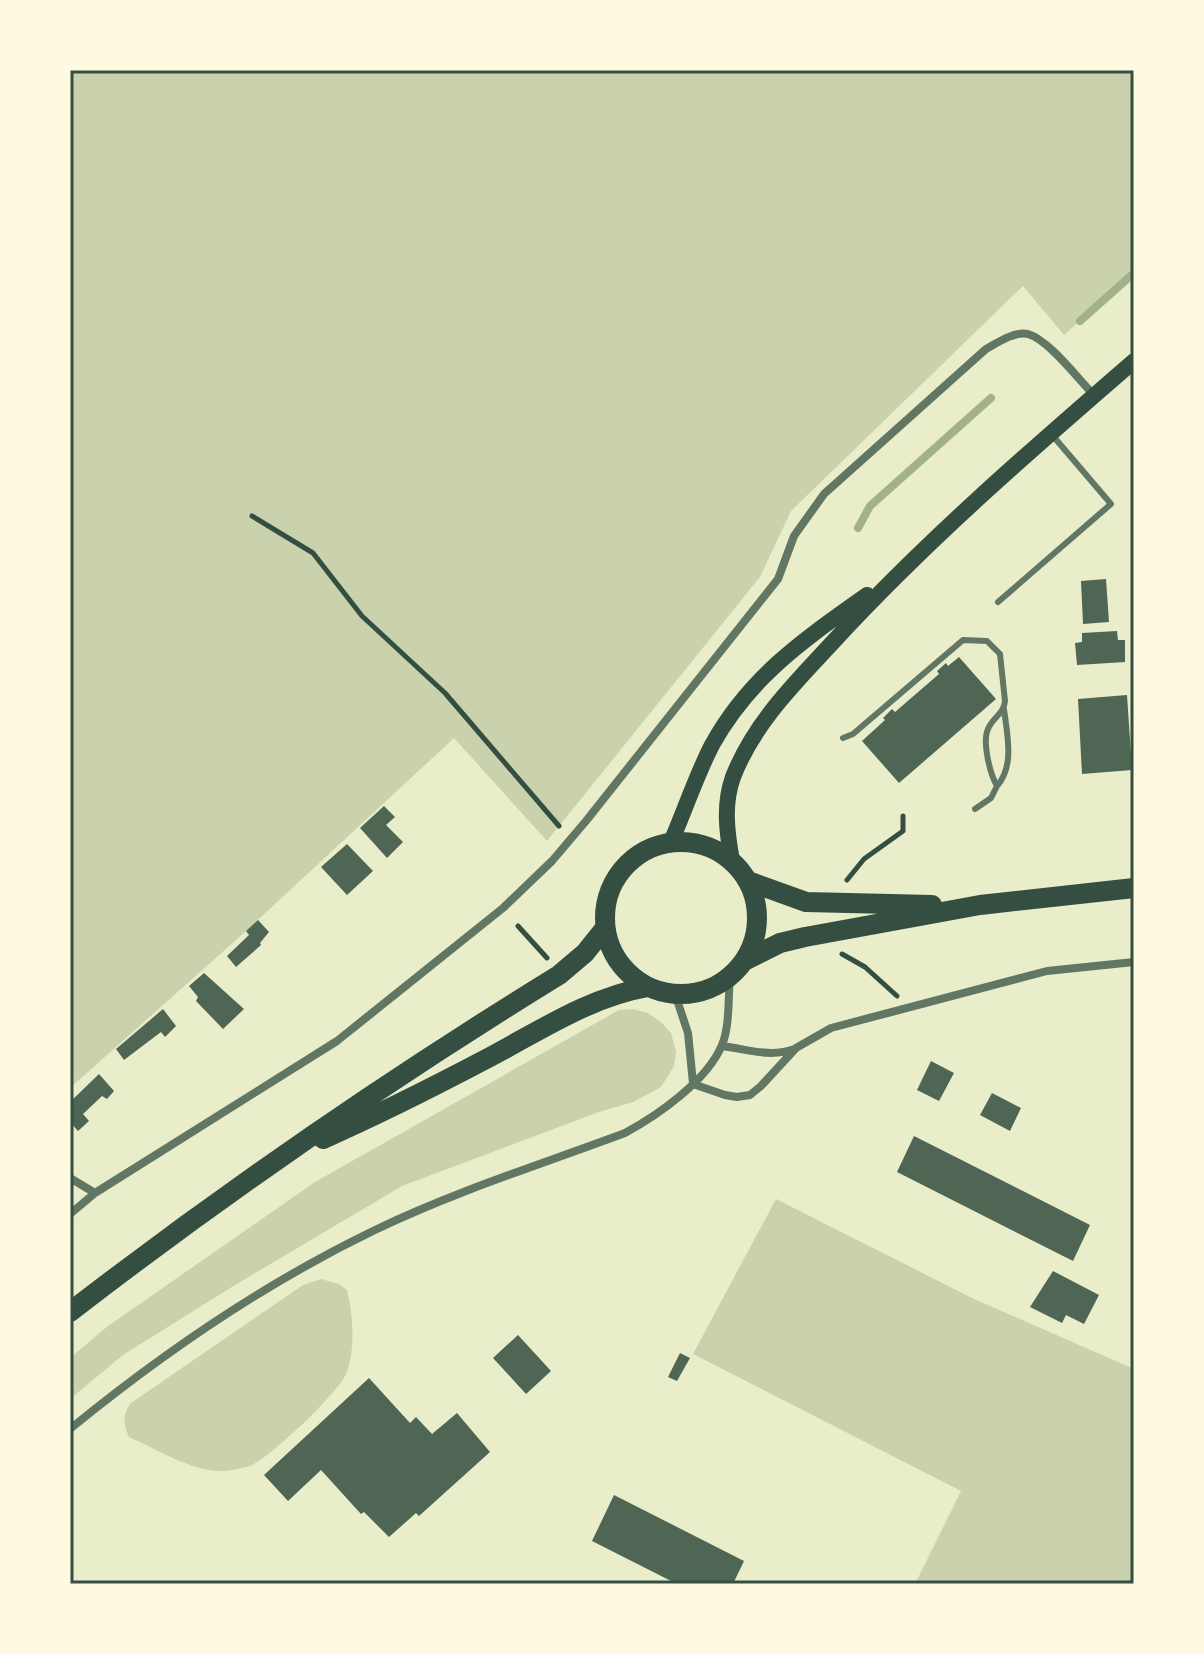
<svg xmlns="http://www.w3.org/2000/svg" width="1204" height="1654" font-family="'Golos Text',sans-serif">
<rect width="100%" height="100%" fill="#e9edc9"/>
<path fill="#cad2ad" d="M70 70H1134V272L1064 335 1023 286 791 511 760 577 547 841 454 738 246 931 70 1088Z
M633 1009 648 1013 661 1022 671 1033 676 1052 674 1066 661 1087 633 1102 599 1112 402 1186 235 1285 123 1355 70 1399V1358L108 1326 315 1182 619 1010Z
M776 1199 972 1298 1134 1369V1584H915L961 1491 693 1354Z
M321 1279 339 1284 347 1290C353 1314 356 1350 346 1374 338 1393 270 1458 250 1466 243 1468 233 1470 226 1471 193 1473 159 1450 129 1437 123 1423 122 1416 131 1403L303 1285Z"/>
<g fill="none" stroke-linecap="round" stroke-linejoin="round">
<path stroke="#a3b18a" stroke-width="8" d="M1080 321 1134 273
M858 528 870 506 991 398"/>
</g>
<path fill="#4f6655" d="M1106 579 1109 622 1083 624 1081 581Z
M1117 631 1118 640H1125V662L1077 665 1075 643 1082 642V633Z
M959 657 996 699 899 783 862 741 885 720 883 718 892 709 895 712 939 674 937 671 946 663 948 666Z
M1127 695 1132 770 1082 774 1078 699Z
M384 806 395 817 386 825 403 842 387 858 360 828Z
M347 844 373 871 347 895 321 867Z
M258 920 269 932 260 943 261 945 236 967 227 956 249 935 246 931Z
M204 973 244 1009 223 1029 196 1001 198 997 189 986Z
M163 1009 176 1026 165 1037 161 1032 124 1060 116 1049Z
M931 1061 954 1073 939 1101 917 1090Z
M99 1074 114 1091 107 1099 102 1096 83 1114 89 1121 78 1131 70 1122V1102Z
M992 1093 1021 1108 1010 1131 980 1115Z
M914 1136 1090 1225 1073 1261 897 1172Z
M1053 1271 1099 1295 1084 1324 1066 1315 1062 1323 1030 1307Z
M518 1335 551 1371 526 1394 493 1358Z
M680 1353 690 1358 677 1381 668 1377Z
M369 1378 410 1423 416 1417 432 1434 457 1413 490 1452 419 1516 416 1513 389 1537 364 1512 361 1514 321 1470 288 1501 264 1475Z
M614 1495 744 1561 733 1584H677L592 1541Z"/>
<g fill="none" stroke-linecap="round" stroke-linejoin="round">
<path stroke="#344e41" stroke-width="5" d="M252 516 313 553 362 616 445 693 559 826
M847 880 864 859 903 831V816
M518 926 547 958
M842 954 865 967 897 996"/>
<path stroke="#617663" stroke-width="6" d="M998 602 1111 504 1053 436
M843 738 853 734 963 640 987 641 1000 654 1005 701C1004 714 992 718 988 729 982 742 990 774 997 786L991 798 975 809
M997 786C1015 766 1007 734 1004 709"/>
<path stroke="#617663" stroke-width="8" d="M675 994 688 1033 693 1083
M722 1046C747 1049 769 1058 795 1049
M693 1084 725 1095 737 1097 750 1095 761 1086 796 1048 831 1028 1047 971 1134 962
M70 1178 95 1193
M70 1214 95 1193 337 1041 503 908 552 861 586 821 778 579 794 536 824 494 986 349C997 343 1014 331 1028 334 1049 340 1078 379 1094 395
M70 1429C163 1353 267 1282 375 1230 456 1191 542 1164 625 1133 658 1115 707 1081 722 1045 730 1026 728 997 730 976"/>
<path stroke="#344e41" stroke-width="16" d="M671 842C685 810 696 776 712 745 750 676 805 639 867 595
M732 861C727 833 723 805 733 777 754 723 794 684 833 642 926 541 1030 451 1134 361"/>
<path stroke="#344e41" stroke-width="20" d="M605 918a76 76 0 1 1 152 0a76 76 0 1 1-152 0Z
M748 881 806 902 932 905
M744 961 780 943 805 937 980 905 1134 888
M323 1139C380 1114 435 1086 490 1057 541 1030 590 997 648 987
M70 1312C227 1191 390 1079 559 975L585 953 605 928"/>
</g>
<rect width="1204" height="1654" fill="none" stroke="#fefae0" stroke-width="144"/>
<rect x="72" y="72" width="1060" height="1510" fill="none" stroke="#344e41" stroke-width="3"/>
</svg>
